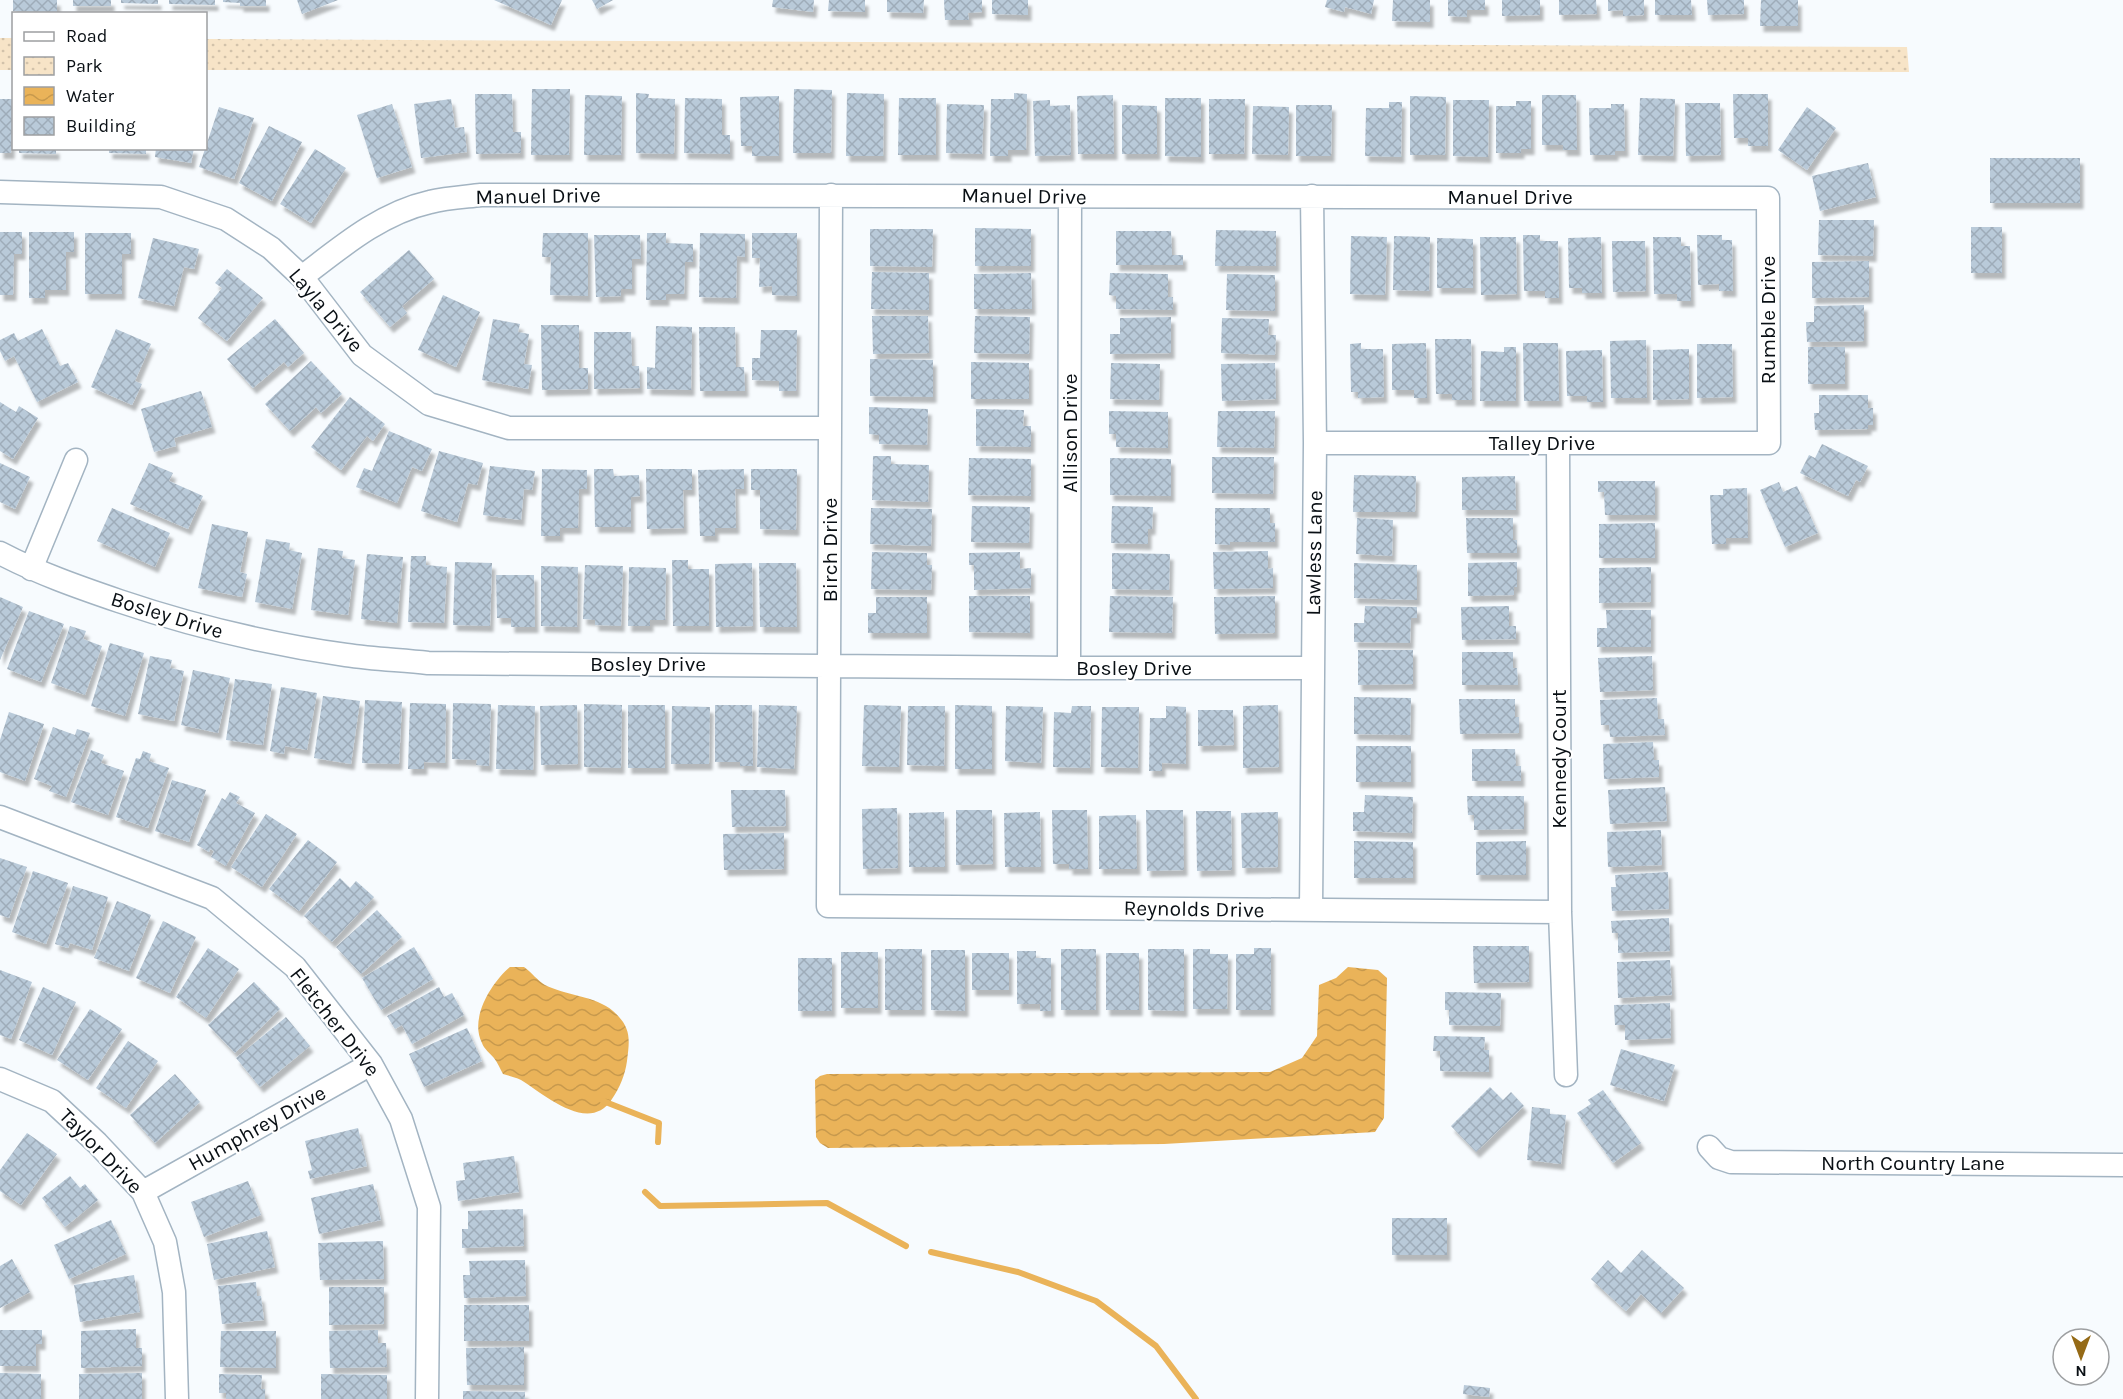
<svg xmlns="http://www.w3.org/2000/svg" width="2123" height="1399" font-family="Karla,sans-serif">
<defs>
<pattern id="park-dots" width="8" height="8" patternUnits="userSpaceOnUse" patternTransform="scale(1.5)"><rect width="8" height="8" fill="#f7e4c7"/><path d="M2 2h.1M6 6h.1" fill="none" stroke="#d2c2aa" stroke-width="1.8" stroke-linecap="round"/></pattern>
<pattern id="water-waves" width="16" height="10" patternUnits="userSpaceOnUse" patternTransform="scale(1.5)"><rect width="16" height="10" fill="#eab359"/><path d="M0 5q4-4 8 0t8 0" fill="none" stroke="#c7994d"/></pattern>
<pattern id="building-cross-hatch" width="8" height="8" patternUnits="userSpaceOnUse" patternTransform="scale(1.5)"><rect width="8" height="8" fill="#b9cad9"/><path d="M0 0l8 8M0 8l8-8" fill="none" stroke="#9eacb9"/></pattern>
<filter id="shadow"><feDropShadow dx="3.5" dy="6" stdDeviation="1.5" flood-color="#0004"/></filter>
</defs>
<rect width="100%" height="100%" fill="#f7fbfe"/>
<path fill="url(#park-dots)" d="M0 38H13V70H0Z
M206 39 1907 47 1909 72 206 70Z"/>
<path fill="url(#water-waves)" d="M510 967H524C531 972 538 981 545 985 564 995 596 996 613 1011 631 1027 630 1038 627 1061 625 1075 620 1087 612 1099 589 1135 544 1094 521 1080 515 1077 509 1076 503 1074 500 1069 498 1063 494 1058 490 1053 484 1049 482 1043 469 1018 492 982 510 967Z
M1348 967 1378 970 1387 978 1384 1118 1375 1132 1164 1144 828 1148 820 1143 816 1137 815 1080 820 1076 827 1074 1270 1072 1302 1058 1317 1036 1319 985 1336 978Z"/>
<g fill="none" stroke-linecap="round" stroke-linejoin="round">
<path stroke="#eab359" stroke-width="6" d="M603 1101 659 1123 658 1142
M645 1192 660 1206 827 1203 906 1246
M931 1252 1018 1272 1096 1301 1156 1346 1196 1399"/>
</g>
<path fill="url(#building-cross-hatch)" filter="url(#shadow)" d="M13 0H57V12L13 11Z
M73 0H111V6H73Z
M121 0H158V4L121 3Z
M169 0H215V5L169 4Z
M223 0H266V6H240V3L223 2Z
M297 0H338L302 14Z
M494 0H562L551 25Z
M592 0H613L597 9Z
M773 0H814L813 12 772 7Z
M829 0H865V12L828 11Z
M887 0H924L923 13 887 12Z
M944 0H982V12L968 13 969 20H945Z
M992 0H1028V15L992 14Z
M1327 0H1374L1371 14 1345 7 1344 12 1325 7Z
M1393 0H1430V22L1392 21Z
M1448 0H1485V10H1467V17L1448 16Z
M1502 0H1540V15L1502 16Z
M1559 0H1596L1597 14 1559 15Z
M1608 0H1644V15L1623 16V10L1608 11Z
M1655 0H1691L1692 15H1655Z
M1707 0H1744V14L1708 15Z
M1761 0H1798V26H1760Z
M532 89H570L569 155H531Z
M794 89 832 90 831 153H793Z
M636 93 649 94 648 98 675 99 674 154 636 153Z
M847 93 884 94 883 156H846Z
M1014 93 1027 94 1026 150H1008V156H990L991 99H1014Z
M475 94H512L513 132H521V153L476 154Z
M1733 94H1768V146H1748V138H1734Z
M585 95 622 96 621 155H584Z
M1113 95 1114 154H1078L1077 96Z
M1542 95H1576L1577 150H1563V145H1542Z
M779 96V156H752V146H741L740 97Z
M1410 96 1446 97 1445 155H1410Z
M685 98 722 99V135H730V154L684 153Z
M899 98H936V155H898Z
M1165 98H1201V157L1165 156Z
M1640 98 1675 99 1673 156 1638 155Z
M0 99H13L11 153H0Z
M451 99 455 128 464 127 467 152 421 158 414 104Z
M1209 99H1245L1244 154H1209Z
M1050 100V106L1070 105 1071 155 1035 156 1033 101Z
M1453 100H1489L1488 157 1453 156Z
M1516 101H1531V149H1521V153H1496V106H1516Z
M1389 102H1402L1401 157 1365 156 1366 108H1389Z
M1685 103H1720L1721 155 1686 156Z
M392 104 412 167 377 178 357 115Z
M947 104 984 105 982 154 946 153Z
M1611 104H1624L1625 151H1615V155H1590L1589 108H1611Z
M1122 105 1157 106V154H1122Z
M1296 105H1332L1331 156H1296Z
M1253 106 1289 107 1288 155 1252 154Z
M219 107 254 118 234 179 199 167Z
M1807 107 1836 128 1807 170 1778 150Z
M269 126 302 142 272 201 239 183Z
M19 148H56V154L19 153Z
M109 148H146V154L109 153Z
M156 148H194L191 163 155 157Z
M315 149 346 168 311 223 280 204Z
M1990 158H2080V203H1990Z
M1868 163 1876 197 1820 211 1812 176Z
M1819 220H1874L1873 256 1818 255Z
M1971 227H2002V273H1971Z
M975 228 1031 229V266H975Z
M870 229H933L932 267 870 266Z
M1216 230 1276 231V266H1215Z
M1116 231H1171L1172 255H1183V265H1116Z
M0 232H22V254H14L13 295H0Z
M29 232H74V252H66V290H45V298H29Z
M85 233H131V254H122V294H85Z
M543 233H588V296L550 295 551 257H542Z
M647 233H666V243L693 244V262H685L684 294H666V300H646Z
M700 233 745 234V257L737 256 736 298 699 297Z
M752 233H797V296L772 295V286L759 287 760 258H752Z
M594 235H640L641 259H632V289H621V296L596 297Z
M1523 235H1540V241H1558L1559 298H1545V291H1524Z
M1697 235H1722V240H1732L1733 291H1719V284L1698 285Z
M1351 236 1387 237 1385 295 1350 294Z
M1394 236 1430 237 1429 291 1393 290Z
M1480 237H1516L1517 294 1481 295Z
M1601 237 1602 293H1582V288H1569L1568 238Z
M1653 237H1681V246H1690L1691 301H1677V294H1654Z
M153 238 199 249 194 269 184 267 174 306 138 298Z
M1437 238 1473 239V288H1437Z
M1612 241H1645L1646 291 1613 292Z
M409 250 434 279 402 306 407 313 390 327 360 292Z
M1869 261V297L1812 298V262Z
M227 269 263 298 227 341 198 318 222 288 215 283Z
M872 272 929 273V310L871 309Z
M1031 273 1032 309H974V274Z
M1110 273 1168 274V297H1173V310L1116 309V296L1109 295Z
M1227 274 1275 275V311L1226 310Z
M443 295 480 312 456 367 418 350Z
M1864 305V341L1807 342 1806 322H1814V306Z
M872 316H928L929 353 873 354Z
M975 316 1030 317 1029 354 974 353Z
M1171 317V353L1110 354V334H1120V318Z
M1222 318 1269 319 1268 335H1276L1275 355 1221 353Z
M275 319 304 353 288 367 284 362 253 388 227 359Z
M493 319 520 324 518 332 529 334 524 364 532 365 528 389 482 380Z
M541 325H579V368H588V389L542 390Z
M656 326 692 327 691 390 647 389V367L655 368Z
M699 327H735L736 367H744L745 391H700Z
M42 329 60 366 68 363 78 382 37 402 14 356 5 361 0 351V340L14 333 18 341Z
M116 329 151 344 135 381 142 384 132 405 91 387Z
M761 330H797L796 391H779V381L752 380V358H760Z
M594 332H631L632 366H639L640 388 594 389Z
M1435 339H1471L1472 400H1452V394H1436Z
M1646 340 1647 398H1611L1610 341Z
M1361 343V349H1383L1384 397 1358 398V392H1351L1350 344Z
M1426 343 1427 398H1414V390H1392V344Z
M1523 343H1558L1559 401H1524Z
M1697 344H1732L1733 397 1697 398Z
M1504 347H1516V401H1480L1481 351 1504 352Z
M1808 347H1845V384H1808Z
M1689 349V399L1653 400V350Z
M1602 350 1603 402H1587V396H1567L1566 351Z
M870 359 933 360V397L870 396Z
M311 361 342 394 321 413 316 407 290 431 265 404Z
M971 362 1029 363V399H971Z
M1111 363 1160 364 1159 400 1110 399Z
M1275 363 1276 399 1222 401 1221 364Z
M201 391 212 427 174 438 176 446 154 452 141 409Z
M1819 395H1868V408H1873V425H1868V429L1815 430 1814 413H1819Z
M350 397 385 424 373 441 367 436 341 470 311 447Z
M0 402 16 412 19 406 38 418 13 459 0 451Z
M869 407 928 409 927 445 879 444V435L869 434Z
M976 409 1024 410 1023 426H1031V447L976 446Z
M1109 411 1168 412V448L1116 447V434H1109Z
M1218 411H1275L1274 448 1217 447Z
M389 431 432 449 422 471 412 467 397 503 356 487 364 468 372 471Z
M1822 444 1868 466 1860 482 1856 480 1848 496 1800 473 1809 455 1815 458Z
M439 451 483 463 477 485 468 483 457 522 421 511Z
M873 456H891V464L929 465 928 502 872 500Z
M1212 457H1274L1273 494 1212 493Z
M969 458 1031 459V496L968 495Z
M1110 458 1171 459V496L1110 495Z
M0 463 30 477 15 509 0 502Z
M149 463 173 473 169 481 203 496 188 529 130 504Z
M490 466 535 471 532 490 524 489 521 520 483 515Z
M542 469 587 470V489H579L578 528H560V536H541Z
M594 469H613L614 476 639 475 640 496 631 497V527H595Z
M646 469H692V490H683L684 528 647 529Z
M744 469V489H735L736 528H715V536H700L698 470Z
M751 469H797L796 530 760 529V490H751Z
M1354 475 1416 476 1415 512H1353Z
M1515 476 1516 510H1462V477Z
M1598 481H1655V515H1605L1604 492H1598Z
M1779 482 1783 492 1797 486 1818 533 1785 547 1760 490Z
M1747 488 1748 538H1726V544H1712L1710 495H1723V489Z
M972 506 1030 507 1029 543 971 542Z
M1112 506 1153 507 1152 529H1148V544L1111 543Z
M112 508 170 533 155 567 97 541Z
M871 508 932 509 931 546 870 544Z
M1215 508H1270V523H1275V542H1230V545L1215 544Z
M1357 518 1393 520 1392 556 1356 554Z
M1466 518H1513V540H1517V553H1467Z
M1655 523V558H1599V524Z
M212 524 248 532 240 572 247 574 242 597 198 588Z
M266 539 290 543 289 550 302 553 292 609 255 602Z
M318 548 343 551 342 558 355 560 348 615 311 610Z
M1268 551V569L1273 568V588L1214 589 1213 552Z
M872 552 927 553V565H932L931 590 871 589Z
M1020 552V569L1031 568V588L974 590V565H969V553Z
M1112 553 1170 554 1169 590 1112 589Z
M367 554 403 557 397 623 361 619Z
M411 556H426V565L447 567 444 623 408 622Z
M672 560H688V569H709V626H673Z
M455 562 492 563 490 626 453 625Z
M1517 562V587H1514V595L1468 596V563Z
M752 563 753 626 716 627 715 564Z
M759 563H796L797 627H760Z
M1354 563 1417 565V600L1354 598Z
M585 565 623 566 621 626 595 625V620L583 619Z
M541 566 578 567 577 627 541 626Z
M629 567 666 568 665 620H650V626H628Z
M1651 567V602L1599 603V568Z
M496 575H534L535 627H511V618H497Z
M969 596H1030V633L969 632Z
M1110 596 1173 597 1172 633 1109 632Z
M1275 596V633L1215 634 1214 597Z
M0 597 23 607 0 660Z
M876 597H927V633H868V613H876Z
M1365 606 1417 607V618H1411L1410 643 1354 642V623H1364Z
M1509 606V626H1516V639L1462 640 1461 607Z
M1606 610H1651V647H1597V628H1607Z
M29 611 64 624 41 682 7 669Z
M70 626 86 631 83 639 102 646 85 695 51 683Z
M110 643 144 653 125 716 91 706Z
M1358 650H1413V684L1358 685Z
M1462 652H1513V668H1517L1518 685H1462Z
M150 656 172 660 170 668 184 671 174 721 138 714Z
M1652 656 1653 690 1600 692 1598 658Z
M193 670 230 678 218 733 181 725Z
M235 679 272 684 263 745 226 740Z
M281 687 317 693 307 750 285 746 284 754 270 751Z
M323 696 360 701 351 764 314 758Z
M1354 697 1411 698 1410 735 1354 734Z
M1657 698 1658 719H1664L1665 735 1610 737 1609 725H1601L1600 700Z
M1459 699H1515V717H1519V733L1460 734Z
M365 700 402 702 399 764 362 763Z
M410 703 446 704 445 763 424 762V769H408Z
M453 703 491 704 489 766 476 765 477 760 452 759Z
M584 704 622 705 621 768 584 767Z
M498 705 535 706 533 770 496 769Z
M577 705 578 764 541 765 540 706Z
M628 705H665V768H628Z
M715 705H752L753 766H740V762H715Z
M759 705 797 706 794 769 757 767Z
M864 705 901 706 899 767 862 766Z
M955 705 992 706V769H955Z
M1278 705 1279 767 1243 768V706Z
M672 706 710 707 709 764H671Z
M908 706H945L944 766 907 765Z
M1006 706 1043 707 1041 763 1005 761Z
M1072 706H1091L1090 768 1053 767 1054 712 1071 713Z
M1166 706 1186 707V764L1162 763V771H1149L1150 718H1166Z
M1102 707H1139L1138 768 1101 767Z
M1198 710H1233L1234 745 1198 746Z
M9 712 44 724 25 781 0 772V740Z
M53 727 75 735 77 729 90 733 66 797 49 791 52 786 34 779Z
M1653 742 1654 760H1659V777L1604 779 1603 744Z
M1356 746H1411V782H1356Z
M1472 749H1515L1516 766H1521V781H1472Z
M91 750 104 755 101 763 124 771 108 815 71 802Z
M143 751 151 754 149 761 169 768 148 828 116 817 136 758 140 759Z
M172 780 206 790 189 842 155 831Z
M1665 787 1667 821 1610 824 1608 790Z
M731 790H785L786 826 732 827Z
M230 792 240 797 236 803 255 813 226 866 211 857 214 851 210 849 209 852 197 845 222 798 225 800Z
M1365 795 1413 797 1412 833 1353 831V812H1364Z
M1467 796H1524V829L1474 830V815H1468Z
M897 808 898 868 863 869 862 809Z
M956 810H992L993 864 956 865Z
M1052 810H1087L1088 869H1069V864H1053Z
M1146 810H1183L1184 870 1147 871Z
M1196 811H1231L1232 870 1197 871Z
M944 812 945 867H909V813Z
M1040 812 1041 867H1005L1004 813Z
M1278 812V867L1242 868 1241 813Z
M266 814 297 834 262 887 231 867Z
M1136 815 1137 869H1099V816Z
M1661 830 1662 865 1608 867 1607 832Z
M784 833V869L724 870 723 834Z
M308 840 337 862 299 911 269 889Z
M1354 841 1413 842V878H1354Z
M1526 841V875H1476V842Z
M0 858 27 867 9 918 0 915Z
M33 871 68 883 46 944 12 932Z
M1668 872 1669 909 1612 911 1611 887H1616L1615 875Z
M340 878 350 888 356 881 374 897 332 942 304 916Z
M73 886 108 897 92 950 70 943 68 948 55 944Z
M117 901 151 915 129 971 94 958Z
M377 910 402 937 361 974 336 947Z
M1669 918 1670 951 1618 953V933H1612L1611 921Z
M163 921 196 937 170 993 136 978Z
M1473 946H1529V982L1474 983Z
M414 947 433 979 381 1010 362 978Z
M208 948 239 969 206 1018 176 997Z
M1254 948H1271V1010H1236V954H1254Z
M885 949H922V1010H885Z
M1061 949H1096V1010H1061Z
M1148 949H1184V1011L1148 1010Z
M1193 949H1210V954H1228L1227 1009H1193Z
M931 950H965V1011L931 1010Z
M1017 951H1036V958H1051V1011H1040V1004H1017Z
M841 952H878V1008H841Z
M972 953H1009V990H972Z
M1106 953H1139V1010H1106Z
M798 958H832V1011H798Z
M1670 960 1672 995 1618 998 1617 962Z
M0 970 32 982 11 1039 0 1035Z
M254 982 280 1009 235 1053 208 1025Z
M43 987 76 1002 52 1055 19 1040Z
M439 987 444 997 452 993 464 1015 412 1044 402 1025 395 1029 387 1016Z
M1445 992 1501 993 1500 1026 1449 1025V1010H1445Z
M1670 1003 1671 1038 1625 1040V1025H1615L1614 1005Z
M90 1009 122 1029 88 1080 57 1060Z
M286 1017 310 1046 260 1087 236 1058Z
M467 1028 482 1061 424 1087 409 1054Z
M1434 1036 1485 1037 1484 1050H1489V1072L1440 1071V1051H1433Z
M128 1041 158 1061 126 1108 96 1088Z
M1621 1049 1675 1065 1664 1101 1610 1085Z
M175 1074 200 1102 155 1143 130 1115Z
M1490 1087 1503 1100 1511 1092 1524 1106 1476 1152 1451 1126Z
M1603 1090 1641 1143 1613 1163 1577 1113 1591 1104 1588 1100Z
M1532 1107 1550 1109V1114L1566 1115 1561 1164 1527 1160Z
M358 1128 367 1166 310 1179 308 1171 312 1170 305 1141Z
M27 1133 57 1154 21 1205 0 1191V1170Z
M514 1156 519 1192 458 1201 456 1181 465 1180 463 1163Z
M70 1176 80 1188 85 1184 98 1200 65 1227 42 1198Z
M248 1181 261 1215 204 1237 191 1202Z
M373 1184 381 1220 319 1234 311 1198Z
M523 1209 524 1246 462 1248V1229H468V1211Z
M1392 1218H1447V1255H1392Z
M111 1220 126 1254 69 1279 54 1245Z
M267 1231 275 1267 214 1280 207 1244Z
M383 1241 384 1279 320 1280 318 1243Z
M1642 1250 1684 1288 1661 1313 1641 1294 1626 1311 1591 1279 1608 1260 1621 1273Z
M12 1259 30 1292 0 1308V1266Z
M525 1260 526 1296 464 1298 463 1275H470L469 1261Z
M134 1275 140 1312 80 1322 74 1285Z
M256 1282 257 1296H261L264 1320 222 1324 218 1286Z
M329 1287H384V1324L329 1325Z
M464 1305H529V1341H464Z
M136 1329V1348H142V1366L81 1368V1331Z
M0 1330H42V1344H36V1366H0Z
M378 1330V1343H386L387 1367 330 1368 329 1331Z
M221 1331H276V1368L220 1367Z
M524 1347V1385H467L466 1348Z
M0 1373 41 1374V1399H0Z
M142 1373V1399H79V1374Z
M219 1374 262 1375 261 1389H265V1399H226V1393H219Z
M321 1374 387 1375V1399H321Z
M1464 1385 1490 1388 1489 1397 1463 1394Z
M463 1391 525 1392V1399H463Z"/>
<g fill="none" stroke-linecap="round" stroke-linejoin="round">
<g stroke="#a3b4c2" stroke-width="25">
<path id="street" d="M0 192 161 197 226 219 271 248 302 277 362 355 429 404 509 428H830
M831 195 828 906 1560 912
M302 277C341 247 381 213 430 202 446 198 464 197 481 195L1768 198 1769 443H1315
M1558 443 1560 912 1566 1075
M0 553C38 573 78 587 119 601 193 626 268 644 346 655 373 659 401 660 428 663L1069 668H1313
M31 569 76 460
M1069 668 1070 197
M0 817 212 898 295 967 371 1064 401 1119 429 1207 427 1399
M1311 910 1315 443 1312 196
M0 1079 52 1101 97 1143 143 1192 165 1242 174 1292 177 1399
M1709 1147 1719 1158 1731 1162 2123 1165
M143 1192 371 1064"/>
</g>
<use href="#street" stroke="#fff" stroke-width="22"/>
</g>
<g text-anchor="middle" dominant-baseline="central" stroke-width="4.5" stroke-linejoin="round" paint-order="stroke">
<g font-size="21" fill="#090f14" stroke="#fff">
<text transform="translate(538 196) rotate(-1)">Manuel Drive</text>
<text transform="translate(1024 196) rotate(1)">Manuel Drive</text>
<text x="1510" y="197">Manuel Drive</text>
<text transform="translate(326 310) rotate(50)">Layla Drive</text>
<text transform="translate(1768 320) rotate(-90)">Rumble Drive</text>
<text transform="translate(1070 433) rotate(-90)">Allison Drive</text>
<text x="1542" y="443">Talley Drive</text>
<text transform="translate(830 550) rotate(-90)">Birch Drive</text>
<text transform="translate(1314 553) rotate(-89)">Lawless Lane</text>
<text transform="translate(167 615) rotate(17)">Bosley Drive</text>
<text x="648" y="664">Bosley Drive</text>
<text x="1134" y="668">Bosley Drive</text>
<text transform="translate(1559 759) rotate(-90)">Kennedy Court</text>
<text transform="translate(1194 909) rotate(1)">Reynolds Drive</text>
<text transform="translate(335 1022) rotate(52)">Fletcher Drive</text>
<text transform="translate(257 1128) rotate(-29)">Humphrey Drive</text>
<text transform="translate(101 1151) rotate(46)">Taylor Drive</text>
<text x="1913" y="1163">North Country Lane</text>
</g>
</g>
<rect x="12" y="12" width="195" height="138" fill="#ffffff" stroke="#9d9fa1" stroke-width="1.5"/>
<rect x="24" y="32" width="30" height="9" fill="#ffffff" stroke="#9d9fa1" stroke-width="1.5"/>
<text x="66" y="42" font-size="18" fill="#090f14">Road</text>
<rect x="24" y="57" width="30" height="18" fill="url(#park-dots)" stroke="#9d9fa1" stroke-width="1.5"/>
<text x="66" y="72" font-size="18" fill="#090f14">Park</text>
<rect x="24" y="87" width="30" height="18" fill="url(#water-waves)" stroke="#9d9fa1" stroke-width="1.5"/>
<text x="66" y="102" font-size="18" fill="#090f14">Water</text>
<rect x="24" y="117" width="30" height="18" fill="url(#building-cross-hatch)" stroke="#9d9fa1" stroke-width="1.5"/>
<text x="66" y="132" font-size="18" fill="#090f14">Building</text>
<g transform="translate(2081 1357) rotate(180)"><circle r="28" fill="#ffffff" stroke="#9d9fa1" stroke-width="1.5"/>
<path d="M0-4.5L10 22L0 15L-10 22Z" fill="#956a16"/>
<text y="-9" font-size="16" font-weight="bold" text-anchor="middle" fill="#090f14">N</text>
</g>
</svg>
